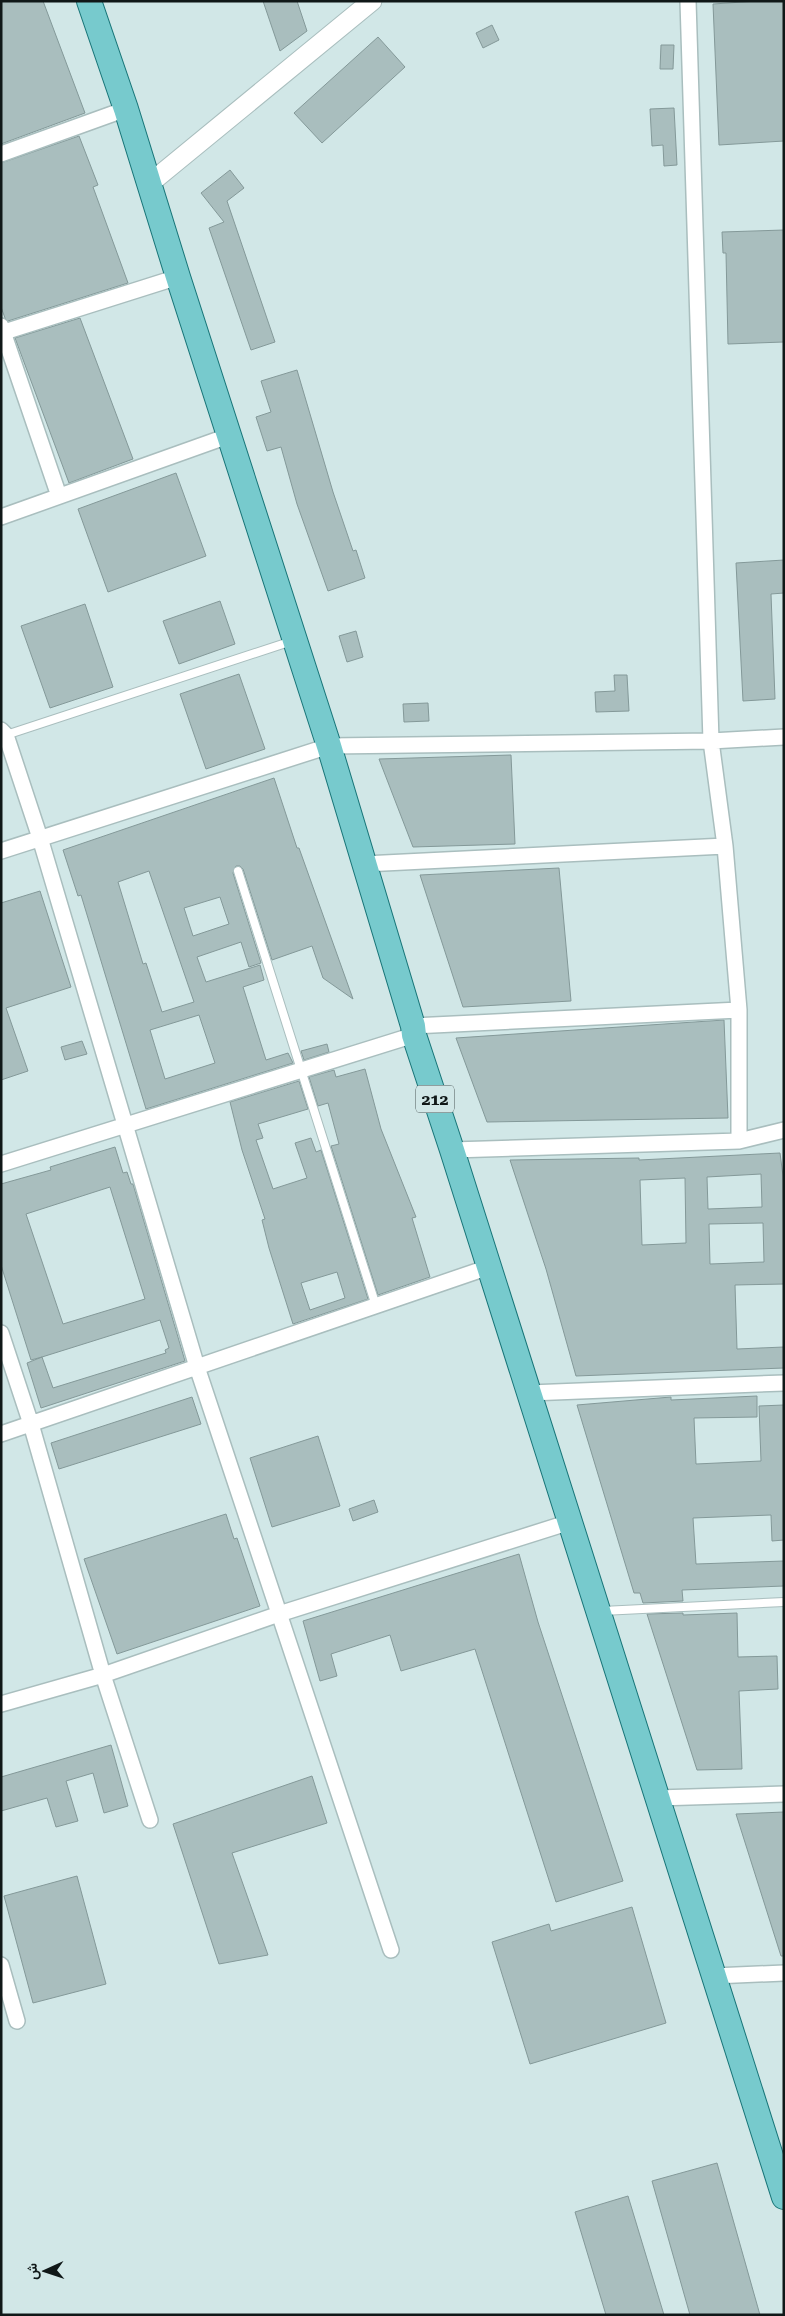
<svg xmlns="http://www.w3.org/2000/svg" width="785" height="2316" font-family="'Roboto Serif',Vazirmatn,serif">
<rect width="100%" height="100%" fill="#d1e7e7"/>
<path fill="#a9bebe" stroke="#849999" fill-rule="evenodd" d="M1 1H43L85 113 1 144Z
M263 1H297L307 31 280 51Z
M757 1H784V141L719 145 713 4Z
M492 25 499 40 483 48 476 33Z
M378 37 405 67 322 143 294 113Z
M661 45H674L673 69H660Z
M674 108 677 165 664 166 663 145 652 146 650 109Z
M79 136 98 185 93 187 128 283 8 321 5 318 1 307V163Z
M230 170 244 188 227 201 275 342 251 350 209 228 224 222 201 193Z
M784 230V342L728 344 726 253H723L722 232Z
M80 318 133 459 69 483 15 338Z
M297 370 333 492 353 551 356 550 365 578 328 591 297 504 281 447 267 451 256 417 271 412 261 381Z
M176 473 206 556 108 592 78 509Z
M784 560V593L771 594 775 699 743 701 736 563Z
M220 601 235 644 179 664 163 621Z
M85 604 113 687 50 708 21 626Z
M356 631 363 657 347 662 339 636Z
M239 674 265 749 206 769 180 694Z
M614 675H627L629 711 596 712 595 692 615 691Z
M428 703 429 721 404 722 403 704Z
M511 755 515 844 413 847 379 759Z
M274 778 297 848H299L353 999 323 978 312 946 272 960 243 869 240 866H236L233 873 261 963 249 967 241 942 197 957 206 982 260 965 264 980 243 987 266 1060 288 1053 293 1063 146 1109 81 895 78 896 63 850ZM149 871 194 1002 162 1012 146 963 143 964 118 882ZM220 897 229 924 193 936 184 908ZM199 1015 215 1063 165 1079 150 1030Z
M559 868 571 1001 463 1007 420 875Z
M40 891 71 987 6 1008 28 1071 1 1080V903Z
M724 1020 728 1118 487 1122 456 1038Z
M82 1041 87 1054 65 1060 61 1047Z
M327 1044 329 1052 304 1060 301 1051Z
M365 1069 381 1129 416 1217 412 1218 430 1277 378 1295 331 1146 339 1144 328 1103 318 1106 309 1077 334 1070 336 1077Z
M299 1081 308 1109 258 1124 263 1138 256 1140 273 1189 307 1178 295 1143 311 1138 316 1152 321 1150 368 1299 293 1324 269 1248 262 1220 265 1219 242 1150 230 1102ZM337 1272 345 1298 310 1310 301 1283Z
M115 1147 123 1173 127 1172 131 1184H133L185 1361 41 1408 27 1363 42 1357 31 1360 1 1265V1184L51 1170 50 1167ZM110 1187 145 1299 63 1324 26 1214ZM160 1320 169 1348 165 1350 166 1353 53 1388 42 1357Z
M780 1153 783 1176 784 1284 735 1285 737 1349 784 1347V1368L576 1376 546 1269 510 1160 639 1158V1160ZM761 1174 762 1207 708 1209 707 1177ZM685 1178 686 1243 642 1245 640 1180ZM763 1223 764 1262 710 1264 709 1224Z
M757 1396V1417L694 1418 696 1464 761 1461 759 1406 784 1405V1540L772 1541 771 1515 693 1518 696 1564 784 1561V1586L682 1590 683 1601 643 1603 640 1593H634L577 1405 671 1397V1400Z
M192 1397 201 1424 59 1469 51 1443Z
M318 1436 340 1506 272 1527 250 1458Z
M374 1500 378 1512 353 1521 349 1509Z
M226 1514 234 1539 237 1538 260 1606 117 1654 84 1559Z
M519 1554 538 1622 623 1881 556 1902 475 1649 401 1671 390 1635 331 1654 337 1676 320 1681 303 1621Z
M683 1613V1615L737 1613 738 1657 777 1656 778 1689 739 1691 742 1769 697 1770 647 1614Z
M111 1745 128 1806 104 1813 93 1773 66 1781 78 1821 56 1827 47 1798 1 1811V1777Z
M312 1776 327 1823 232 1853 268 1955 219 1964 173 1824Z
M784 1812V1956H781L736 1814Z
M77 1876 106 1984 33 2003 4 1896Z
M632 1907 666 2023 530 2064 492 1942 549 1924 551 1931Z
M717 2163 760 2315H690L652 2181Z
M628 2196 664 2315H606L575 2212Z"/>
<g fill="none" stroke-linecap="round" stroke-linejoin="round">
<g stroke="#a9bebe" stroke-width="10">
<path id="service" d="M3 736 292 641
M238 871 376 1306
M602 1611 784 1602"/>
</g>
<g stroke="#a9bebe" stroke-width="18">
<path id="minor" d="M688 1 711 741 725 846 739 1010V1141
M1 154 126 109
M1 326 59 496
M1 333 178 277
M1 517 228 436
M1 730 6 735 40 838 197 1367 391 1950
M1 851 329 746 711 741 784 737
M364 864 725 846
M413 1026 739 1010
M452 1150 739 1141 784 1130
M1 1164 414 1035
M1 1333 31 1424 103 1675 150 1820
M529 1393 784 1383
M1 1434 489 1267
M1 1704 103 1675 279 1614 570 1522
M657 1798 784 1794
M1 1965 17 2021
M714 1976 784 1973"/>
</g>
<g stroke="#a9bebe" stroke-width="21">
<path id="tertiary" d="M149 184 372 1"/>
</g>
<g stroke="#187578" stroke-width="26">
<path id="primary" d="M89 1 126 109 178 277 329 746 413 1026 414 1035 452 1150 784 2197"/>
</g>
<use href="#service" stroke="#fff" stroke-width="8"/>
<use href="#minor" stroke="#fff" stroke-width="15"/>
<use href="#tertiary" stroke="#fff" stroke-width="19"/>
<use href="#primary" stroke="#77cacd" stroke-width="24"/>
</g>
<g text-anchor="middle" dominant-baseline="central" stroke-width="4" stroke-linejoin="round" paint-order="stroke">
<rect fill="#d1e7e7" stroke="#4a5656" stroke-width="1" x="416" y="1085.5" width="38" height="27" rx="4"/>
<g font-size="16" font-weight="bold" fill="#101818">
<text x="435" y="1099">212</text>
</g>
</g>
<rect width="785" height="2316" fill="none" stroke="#101818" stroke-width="5"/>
<g transform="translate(45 2271) rotate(267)" stroke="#d1e7e7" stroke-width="4" paint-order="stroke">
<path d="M0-4L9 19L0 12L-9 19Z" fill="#101818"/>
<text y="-8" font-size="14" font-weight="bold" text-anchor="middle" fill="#101818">ش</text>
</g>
</svg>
